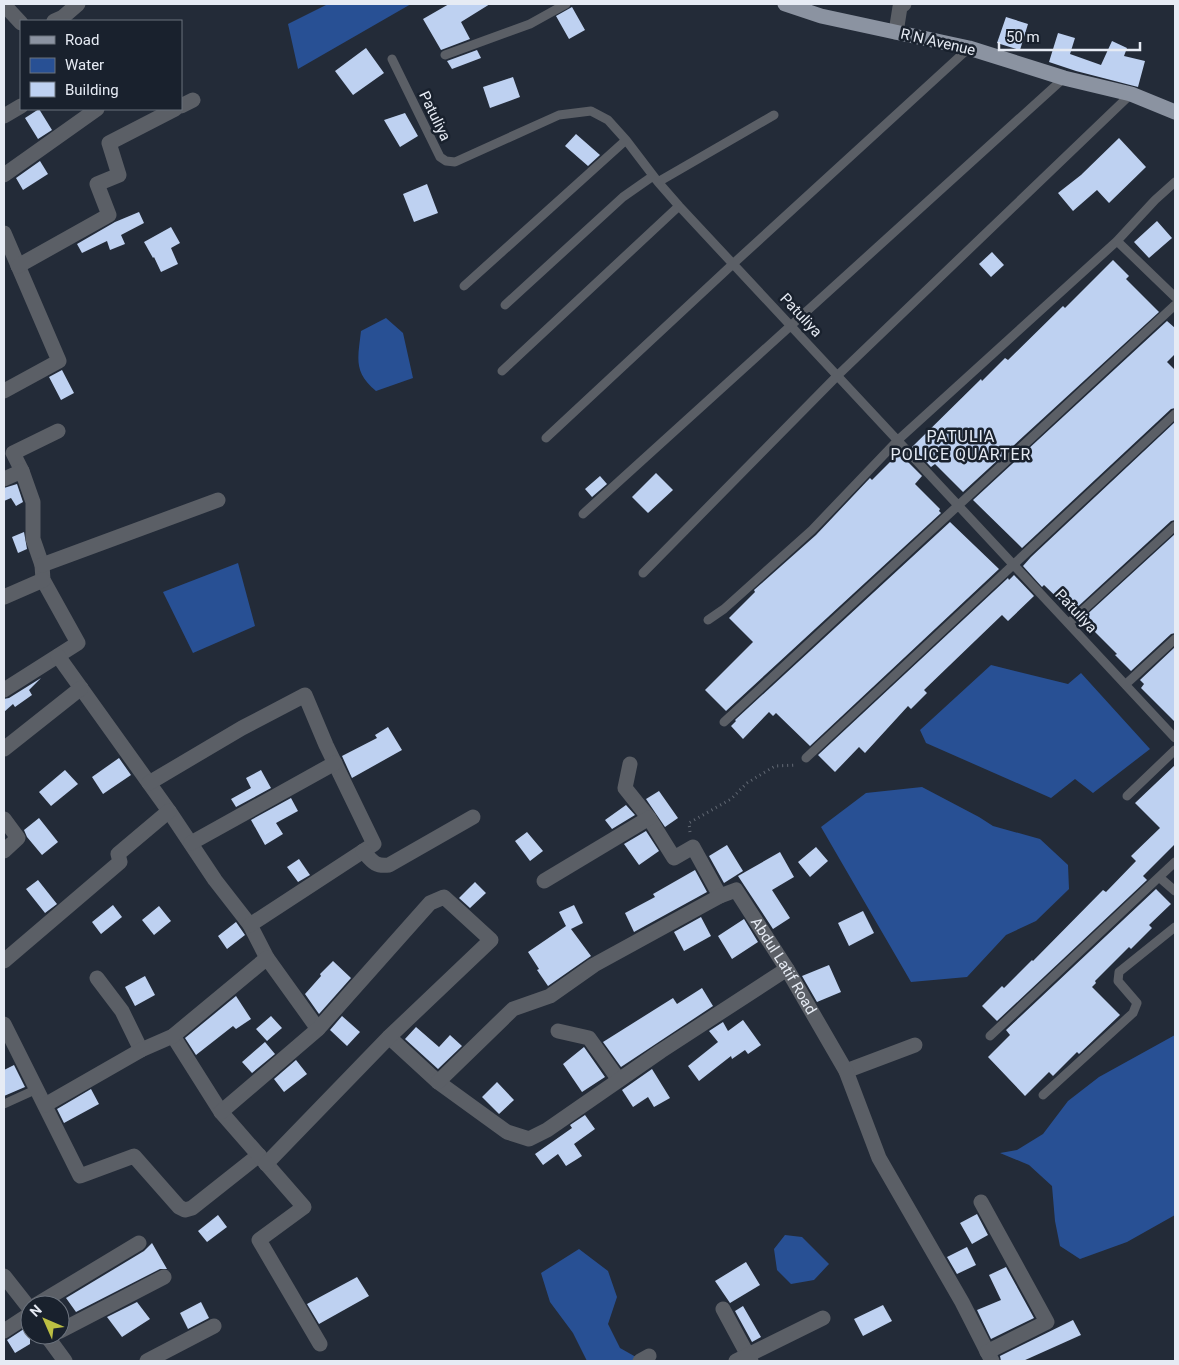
<svg xmlns="http://www.w3.org/2000/svg" width="1179" height="1365" font-family="Roboto,sans-serif">
<rect width="100%" height="100%" fill="#232b38"/>
<path fill="#285094" d="M328 4H411L298 69 288 24Z
M386 318 403 333 413 378 376 391C353 372 358 358 361 331Z
M238 563 255 626 193 653 163 592Z
M991 665 1068 684 1081 673 1150 749 1093 793 1075 779 1051 798 926 743 920 730Z
M922 787 979 817 993 826 1040 839 1068 865 1069 889 1036 921 1006 935 967 977 911 982 821 827 866 793Z
M1175 1035V1215L1127 1242 1080 1259 1060 1246 1055 1221 1052 1186 1029 1165 1000 1153 1017 1150 1043 1134 1068 1101 1099 1077Z
M785 1235 802 1237 829 1264 814 1280 791 1284 777 1270 774 1249Z
M579 1249 608 1271 617 1297 608 1324 620 1348 643 1361H587L573 1333 550 1302 541 1273Z"/>
<path fill="#bed1f1" d="M449 4H490L461 22 470 39 441 50 423 19Z
M572 7 585 30 569 39 556 16Z
M1006 17 1028 24 1020 50 997 43Z
M1058 33 1075 38 1070 54 1101 65 1112 41 1127 48 1124 56 1145 61 1138 87 1076 71 1049 62Z
M366 48 384 73 353 95 335 71Z
M477 50 481 58 452 69 447 61Z
M513 77 520 97 490 108 483 87Z
M39 109 52 130 38 139 25 118Z
M405 113 418 136 400 147 384 120Z
M576 134 600 155 588 166 565 146Z
M1119 138 1146 167 1109 203 1097 190 1073 211 1058 193 1081 175Z
M40 161 48 174 23 190 16 178Z
M427 184 438 213 414 222 403 194Z
M139 212 144 223 121 235 125 244 110 250 107 241 82 253 77 244 115 222Z
M1157 221 1172 238 1149 258 1134 242Z
M171 227 180 243 171 248 178 264 161 272 154 257 153 258 144 242Z
M992 252 1004 265 991 277 979 264Z
M1113 260 1129 276 1126 279 1159 312 963 492 935 464 931 467 912 447 981 379 982 381 1005 358 1008 360 1063 306 1065 308Z
M1167 321 1175 328V354L1167 362 1175 370V408L1171 409 1022 548 973 500Z
M62 370 74 393 61 400 49 377Z
M1175 422V520L1171 521 1072 612 1044 585 1042 587 1023 566 1031 557Z
M899 453 922 476 915 484 940 509 939 511 941 513 726 711 705 690 753 642 729 618 755 592 754 590 816 535 870 478 872 480Z
M656 473 673 490 648 513 632 497Z
M600 476 607 484 592 497 585 489Z
M17 484 23 502 16 506 11 498 4 501V488Z
M950 522 999 569 810 746 776 713 773 716 769 712 743 739 731 726 736 721 735 720Z
M24 532 27 549 18 553 12 537Z
M1175 534V633L1171 634 1131 671 1115 655 1117 654 1082 619Z
M1014 575 1034 596 1008 621 1002 615 924 690 927 693 911 709 908 706 865 753 859 747 835 772 818 755 1008 578 1009 580Z
M1175 647V722L1141 688 1144 684 1140 680Z
M41 678 29 690 32 695 15 707 13 704 4 712V699L9 698Z
M388 727 402 750 352 778 342 756 377 738 375 735Z
M119 758 131 775 103 794 92 777Z
M1175 765V844L1143 876 1147 880 997 1021 982 1006 1002 986 1004 988 1032 960 1033 961 1103 890 1106 892 1136 861 1131 856 1160 828 1135 803Z
M65 770 78 784 51 806 39 792Z
M261 770 271 788 236 807 231 799 251 788 246 778Z
M659 791 678 818 665 827 646 799Z
M291 798 298 811 276 823 283 834 265 845 251 820Z
M626 805 635 815 612 829 605 820Z
M39 818 58 842 42 855 27 837 24 830Z
M646 831 659 851 639 865 624 844Z
M527 832 543 851 530 861 515 841Z
M727 845 743 871 724 883 709 856Z
M816 847 828 861 810 877 798 862Z
M780 852 794 877 772 890 790 918 773 929 738 876Z
M299 859 310 875 298 882 287 867Z
M695 870 707 892 634 932 625 913 655 897 653 894Z
M38 880 57 904 45 913 26 889Z
M475 882 486 893 470 908 459 898Z
M1156 889 1171 904 1149 925 1152 928 1131 949 1129 947 1095 981 1096 983 1092 987 1120 1015 1079 1054 1077 1052 1053 1076 1049 1072 1025 1096 988 1057 1010 1035 1006 1030Z
M113 905 122 917 101 934 92 922Z
M574 905 583 923 571 929 591 956 548 986 537 970 539 969 528 952 566 926 559 912Z
M159 906 171 921 154 935 142 920Z
M863 911 874 933 849 946 838 923Z
M701 917 711 936 684 951 674 932Z
M744 919 758 942 732 959 718 936Z
M236 922 245 935 227 949 218 936Z
M333 961 351 978 319 1014 305 994 321 976 320 974Z
M829 965 841 992 817 1002 802 976Z
M145 976 155 995 135 1006 125 987Z
M702 988 713 1006 621 1067 603 1042 673 998 677 1004Z
M236 996 251 1019 236 1029 233 1026 196 1055 185 1038Z
M271 1016 282 1028 267 1041 256 1029Z
M342 1016 360 1032 347 1046 330 1030Z
M743 1020 761 1045 748 1054 745 1050 732 1059 731 1056 699 1081 688 1066 718 1042 709 1031 723 1022 728 1031Z
M416 1027 439 1047 450 1035 462 1046 438 1069 405 1039Z
M265 1042 275 1054 252 1073 242 1062Z
M584 1047 605 1077 582 1092 563 1064Z
M296 1060 307 1074 284 1092 274 1079Z
M14 1065 25 1087 4 1096V1070Z
M652 1069 670 1098 654 1107 648 1097 633 1107 622 1090Z
M497 1082 514 1100 499 1114 482 1097Z
M91 1089 99 1104 64 1123 57 1109Z
M585 1115 595 1129 574 1144 582 1156 566 1166 558 1154 543 1165 535 1154 572 1128 570 1125Z
M977 1214 988 1235 972 1244 960 1223Z
M218 1215 227 1227 207 1242 198 1231Z
M152 1243 167 1269H160L76 1312 66 1298 144 1251Z
M967 1247 976 1265 957 1274 947 1257Z
M746 1262 760 1285 730 1303 715 1281Z
M1006 1267 1034 1318 991 1339 977 1310 1001 1300 989 1275Z
M357 1277 369 1296 319 1324 307 1304Z
M137 1302 150 1319 122 1337 107 1317Z
M201 1302 209 1318 188 1329 180 1313Z
M883 1305 892 1321 863 1336 854 1319Z
M743 1306 761 1337 752 1342 735 1311Z
M1073 1320 1081 1335 1023 1361H1001L1000 1356Z
M30 1325V1344L15 1353 7 1340Z"/>
<g fill="none" stroke-linecap="round" stroke-linejoin="round">
<path stroke="#626974" stroke-width="3" stroke-dasharray="1 4" stroke-linecap="butt" d="M690 832 689 823 731 799 747 783 775 766 796 765"/>
<path stroke="#5b5f66" stroke-width="9" d="M445 55 530 24 566 4
M392 59 440 157 446 161 455 162 559 115 591 111 608 120 626 140 658 182 679 206 1175 738
M658 182 774 115
M1117 241 1175 297
M464 286 626 140
M505 305 623 197 653 176
M502 371 679 206
M546 438 734 263 969 48
M583 514 1064 78
M643 573 838 375 1131 94
M708 620 724 609 812 530 898 440 1117 241 1155 200 1175 182
M1069 623 1175 526
M1126 684 1175 639
M724 722 1175 305
M806 758 1175 414
M1127 796 1175 750
M1159 877 1175 891
M990 1036 1175 862
M1043 1095 1133 1013 1137 1003 1118 981 1119 972 1175 927
M4 1104 37 1089"/>
<g stroke="#5b5f66" stroke-width="15">
<path d="M5 4 8 9 21 23"/>
<path d="M54 21 63 17 78 4"/>
<path d="M896 32 900 7 904 4"/>
<path d="M181 106 193 100"/>
<path d="M4 116 21 106"/>
<path d="M4 175 97 109"/>
<path d="M4 233 59 361 4 391"/>
<path d="M18 266 109 215 97 184 119 175 109 143 175 109"/>
<path d="M22 471 13 453 58 431"/>
<path d="M4 479 22 471 33 502V539L42 565 43 580 78 643 4 690"/>
<path d="M42 565 218 500"/>
<path d="M4 597 43 580"/>
<path d="M58 656 169 811 215 880 250 925 267 958"/>
<path d="M4 749 81 688"/>
<path d="M630 764 625 788 649 818 674 858 693 847 720 896"/>
<path d="M149 783 242 728 305 695 326 745 374 844 250 925"/>
<path d="M4 819 18 838 4 851"/>
<path d="M191 843 335 763"/>
<path d="M363 851C372 861 375 867 389 865L473 817"/>
<path d="M544 881 649 818"/>
<path d="M4 961 120 862 118 854 169 811"/>
<path d="M97 978 122 1011 141 1050"/>
<path d="M4 1024 80 1176 134 1156 179 1207 185 1210 192 1208 259 1155"/>
<path d="M558 1031 589 1038 619 1080"/>
<path d="M173 1036 221 1112 304 1207 259 1240 320 1344"/>
<path d="M389 1037 438 1082 507 1132 529 1139 547 1130 661 1051 787 969"/>
<path d="M846 1071 915 1045"/>
<path id="s1" d="M438 1082 513 1009 550 996 594 965 720 896 736 890 787 969 846 1071 879 1158 962 1302 992 1361"/>
<path d="M45 1105 141 1050 173 1036 267 958 318 1029"/>
<path d="M221 1112 318 1029 430 903 444 897 491 940 389 1037 266 1164"/>
<path d="M981 1202 1047 1322 987 1352"/>
<path d="M4 1276 30 1309"/>
<path d="M36 1305 139 1243"/>
<path d="M723 1309 751 1361"/>
<path d="M4 1331 30 1314"/>
<path d="M60 1331 164 1277"/>
<path d="M46 1335 65 1361"/>
<path d="M147 1361 214 1326"/>
<path d="M640 1361 649 1356"/>
<path d="M736 1361 823 1318"/>
</g>
<path stroke="#8b93a1" stroke-width="15" d="M785 4 821 16 969 48 1064 78 1131 94 1175 112"/>
</g>
<g text-anchor="middle" dominant-baseline="central" stroke-width="5" stroke-linejoin="round" paint-order="stroke">
<g font-size="15" fill="#e6ebf4" stroke="#19212d">
<text transform="translate(938 42) rotate(13)">R N Avenue</text>
<text transform="translate(435 116) rotate(64)">Patuliya</text>
<text transform="translate(801 315) rotate(47)">Patuliya</text>
<text transform="translate(1076 611) rotate(47)">Patuliya</text>
<text stroke="none"><textPath href="#s1" startOffset="448">Abdul Latif Road</textPath></text>
</g>
<g font-size="16" letter-spacing="1" fill="#e6ebf4" stroke="#19212d">
<text x="961" y="436">PATULIA<tspan x="961" dy="18">POLICE QUARTER</tspan></text>
</g>
</g>
<rect width="1179" height="1365" fill="none" stroke="#e6ebf4" stroke-width="10"/>
<rect x="20" y="20" width="162" height="90" fill="#19212d" stroke="#6b727d"/>
<rect x="30" y="36" width="25" height="8" fill="#8b93a1" stroke="#6b727d"/>
<text x="65" y="45" font-size="15" fill="#e6ebf4">Road</text>
<rect x="30" y="58" width="25" height="15" fill="#285094" stroke="#6b727d"/>
<text x="65" y="70" font-size="15" fill="#e6ebf4">Water</text>
<rect x="30" y="82" width="25" height="15" fill="#bed1f1" stroke="#6b727d"/>
<text x="65" y="95" font-size="15" fill="#e6ebf4">Building</text>
<g transform="translate(45 1320) rotate(315)"><circle r="24" fill="#19212d" stroke="#6b727d"/>
<path d="M0-4L9 19L0 12L-9 19Z" fill="#bcbf43"/>
<text y="-8" font-size="14" font-weight="bold" text-anchor="middle" fill="#e6ebf4">N</text>
</g>
<path d="M999 42v8h141v-8" fill="none" stroke="#e6ebf4" stroke-width="2.5"/>
<text x="1006" y="42" font-size="15" fill="#e6ebf4" stroke="#19212d" stroke-width="4" paint-order="stroke">50 m</text>
</svg>
